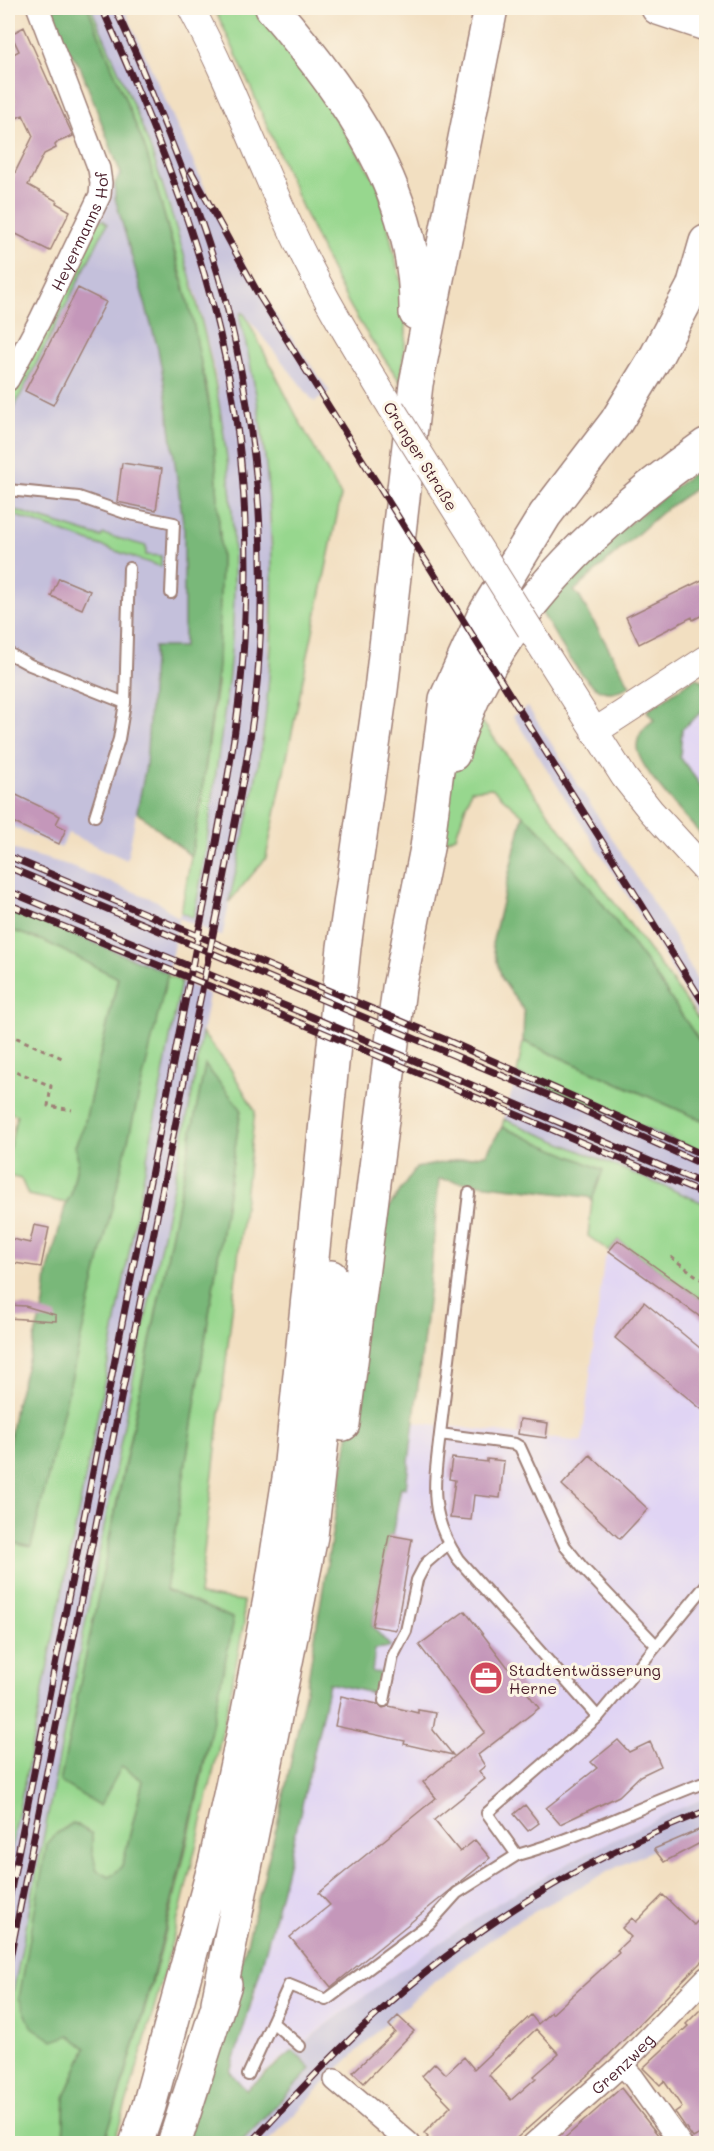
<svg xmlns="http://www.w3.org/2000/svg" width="714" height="2151" font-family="Mali,sans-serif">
<rect width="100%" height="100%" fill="#fcf5e5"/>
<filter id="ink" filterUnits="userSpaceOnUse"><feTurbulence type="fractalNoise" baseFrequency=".0167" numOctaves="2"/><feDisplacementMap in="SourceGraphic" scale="12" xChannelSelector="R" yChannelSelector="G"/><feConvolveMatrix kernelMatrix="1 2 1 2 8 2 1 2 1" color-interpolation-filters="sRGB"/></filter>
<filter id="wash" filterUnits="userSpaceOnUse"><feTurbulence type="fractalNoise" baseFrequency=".008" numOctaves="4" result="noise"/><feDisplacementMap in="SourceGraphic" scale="24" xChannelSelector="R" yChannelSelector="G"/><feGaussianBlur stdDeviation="1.35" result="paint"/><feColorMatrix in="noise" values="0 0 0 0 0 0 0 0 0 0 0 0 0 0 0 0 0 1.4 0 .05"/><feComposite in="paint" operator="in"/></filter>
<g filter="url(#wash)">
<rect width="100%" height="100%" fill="#f2dfc1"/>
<path fill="#e0d4f4" d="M706 708V793L680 757 682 729Z
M618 1240 706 1303V1798L671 1812 583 1855 498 1903 375 1988 275 2064 245 2090 230 2072 254 1997 307 1783 329 1683 381 1695 385 1673H372L375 1649 390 1648 372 1626 389 1535H392L402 1487 406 1488 414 1422 582 1442 604 1260Z"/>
<path fill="#c4c0db" d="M91 8H124L222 226 266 301 330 392 314 402 243 312 240 319 252 367 268 485 272 578 267 701 254 790 222 937 179 918 168 973 8 908V848L65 864 157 901 178 918 181 912 193 917 202 869 230 672 234 574 232 511 225 438 215 373 197 297 147 140Z
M120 171 121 175 117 179 132 255 158 349 164 382 184 530 185 575 184 648H154L146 765 127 860 68 833 61 848 8 825V513L160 567 161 556 146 555 103 534 101 537 8 508V412L14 407 107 224 103 220 94 224Z
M528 707 666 923 706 996V1030L650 931 513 716Z
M181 981 209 994 191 1099 131 1389 8 2019V1865L106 1373Z
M517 1074 706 1154V1204L504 1119Z
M706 1798V1827L655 1849 611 1870 514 1923 462 1960 397 2013 338 2069 267 2143 240 2144 311 2069 293 2051 375 1988 498 1903 583 1855 671 1812Z"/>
<path fill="#97d78e" stroke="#707b5c" stroke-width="1.5" d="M88 8H91C110 51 129 93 146 137 158 168 167 200 177 231 211 344 234 454 234 573 235 642 225 710 215 779 209 825 204 872 193 918L181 912 201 801 217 684 221 558 216 466 208 395 183 280 145 148Z
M214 8H259L278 29 378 184 404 295 406 332 401 383C391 368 380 353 370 338 348 306 330 269 314 233 279 159 251 81 214 8Z
M103 220 107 224 14 408 8 412V391L31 346 64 295 79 265 74 263 96 222Z
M241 312 245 315 297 417 341 496 266 858 229 902C244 835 261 768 267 700 279 575 271 441 240 319Z
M8 508 101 537 103 534 146 546V555L161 556V567L8 513Z
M475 712 689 1005 706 1031V1051L646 962 593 891 544 834 492 788 471 790 456 836 433 846 449 785Z
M8 929 46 942 118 977 84 1126 75 1146 78 1160 71 1195 66 1203 28 1195 21 1179 8 1176V1155L17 1115 8 1112Z
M167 975 181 981 106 1373 8 1865V1542L31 1547Z
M202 1033 230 1068 255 1111 199 1595 243 1601 244 1622C211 1798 168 1972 114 2143H104C142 2026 175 1905 200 1784 212 1729 221 1673 232 1618L166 1590 241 1110 205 1066 166 1264 108 1544 122 1766 143 1781 122 1867 109 1878 97 1871 92 1851V1834L73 1823 56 1834 70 2035 86 2048 65 2097 63 2143 8 2144V2019L131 1389 191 1099Z
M523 1041 706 1122V1154L517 1074Z
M504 1119 706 1204V1303L618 1240 609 1251 588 1236 592 1200 599 1181 545 1146 502 1127Z"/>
<path fill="#79b879" stroke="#626c52" stroke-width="1.5" d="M47 8H88L145 148 160 200 193 321 212 421 216 466 221 558 218 665 201 801 191 856 137 812 146 765 154 647H184V530L164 382 158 349 115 198V183L121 174 80 66 65 45Z
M706 463V481L662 512 574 591 579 596 630 686C621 690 613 694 603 691 581 685 553 630 540 610L593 552Z
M695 678 701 680 706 686V708L682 729 680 757 706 793V840C690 822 638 769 637 747 637 735 645 726 654 720L647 711Z
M523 815 544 834 593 891 646 962 706 1051V1122L523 1041 524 1011 502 979 492 944Z
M8 908 168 973 31 1547 8 1542V1450L15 1407 44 1304 47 1275 66 1203 71 1195 78 1160 75 1146 84 1126 118 978 46 942 8 929Z
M205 1065 241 1109 166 1590 232 1618 233 1624C197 1799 159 1973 104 2143H63L65 2097 86 2048 70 2035 53 2041 31 2026 19 1998 47 1844 56 1834 73 1823 92 1834V1851L97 1870 109 1877 122 1867 143 1781 122 1766 100 1806 60 1782 166 1264Z
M502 1127 603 1170 592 1200 588 1197 439 1179 429 1293 406 1488 401 1487 392 1536H389L372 1626 391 1647 375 1649 372 1672 385 1673 381 1695 329 1683C301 1814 271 1944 230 2072L246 2090 293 2051 311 2069 240 2143 185 2144 247 1943 281 1809 308 1679 348 1438 376 1226 416 1168 486 1154Z"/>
<g id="blocks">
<path fill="#c497ba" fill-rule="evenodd" d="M24 27 73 136 58 142 55 145 56 148 44 154 28 185 57 201 56 203 70 211 50 251 8 230V187L33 136 23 115 8 122V104L16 101 8 83V57L19 51 11 34Z
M78 288 106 302 53 405 25 391Z
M122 463 162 469 156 510 117 502Z
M59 578 90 591 82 609 51 596Z
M706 578V613L693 620 692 617 639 644 626 617Z
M8 791 60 816 56 824 66 829 59 844 8 820Z
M34 1225 49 1228 41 1267 8 1262V1238L30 1243Z
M618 1240 706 1303V1321L609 1251Z
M644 1302 706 1353V1413L615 1338Z
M8 1305 25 1306 56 1315V1321L8 1318Z
M520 1419 548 1423 546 1438 518 1434Z
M590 1455 648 1509 620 1539 562 1485Z
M452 1458 487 1462V1459L504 1461 500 1498 474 1495 471 1520 450 1518 455 1480 449 1479Z
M389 1535 412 1539 396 1630 372 1626Z
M465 1611 539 1708 478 1755 485 1766 479 1771 485 1779 434 1820 460 1852 475 1840 490 1858 331 1987 290 1937 330 1905 319 1893 436 1798 423 1782 485 1732 419 1645Z
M341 1696 377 1704 383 1708 389 1706 418 1713V1710L436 1713 433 1730 453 1755 404 1744 405 1741 335 1726Z
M618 1740 629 1752 650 1742 661 1766 640 1776 619 1796 560 1824 546 1808 597 1768 591 1762Z
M525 1805 539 1823 528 1831 514 1814Z
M706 1827V1840L664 1862 654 1849Z
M663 1895 694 1925 706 1912V1957L598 2066 510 2144H422L428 2137 424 2133 451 2106 422 2076 435 2063 446 2074 464 2057 474 2069 531 2015 538 2024 551 2012 552 2014 619 1953 617 1950 631 1937 622 1928 632 1918 636 1922ZM536 2029 559 2054 534 2076 536 2078 511 2100 489 2075Z
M706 2004V2131L693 2138 675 2112 682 2107 664 2081 660 2085 643 2068 688 2026 686 2024Z
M398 2016 414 2031 364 2083 353 2072 395 2032 389 2025Z
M621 2088 658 2135 647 2144H558Z"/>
</g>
</g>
<g filter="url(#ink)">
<use href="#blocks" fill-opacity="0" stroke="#9e7f76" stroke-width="1.5"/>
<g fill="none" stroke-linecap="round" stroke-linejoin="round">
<g stroke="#9e7f76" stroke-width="14">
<path id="service" d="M8 490 79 497 125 513 174 523 171 593
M8 653 30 665 125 703 129 568
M95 816 119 739 125 703
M440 1434 469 1193
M706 1585 598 1717 487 1813 517 1855C582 1837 643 1805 706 1782
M384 1701 393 1656 406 1631 417 1580 426 1563 448 1544
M598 1717 458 1559C428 1514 434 1485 440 1434L515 1444 520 1447 565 1546 582 1567 656 1645
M272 2022 300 2046
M248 2075 289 1985 326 2000 430 1923 457 1893 517 1855"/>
</g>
<g stroke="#9e7f76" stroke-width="24">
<g id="minor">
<path id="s1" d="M8 380 40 320 100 195 101 183 99 169 38 8"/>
<path d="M622 2065 633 2077 681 2144"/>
<path d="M335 2080 410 2144"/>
<path id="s2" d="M533 2144 622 2065 706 1978"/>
</g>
</g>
<g stroke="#9e7f76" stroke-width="28">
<path id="tertiary" d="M191 8C229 79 257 155 291 229 320 292 356 350 392 409
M530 629 624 777 651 811 706 871
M594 732 706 659"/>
</g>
<g stroke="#9e7f76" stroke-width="36">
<path id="motorway" d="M272 8C347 95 418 194 416 313
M658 8 706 24
M453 754C489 621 597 522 706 445
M343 1424 399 988 427 848 446 699 485 613 545 515 616 422 657 355 693 287 706 242
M218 2003 311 1536 324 1421 331 1277
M136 2144 149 2106 215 1864 246 1722 270 1599 290 1472 344 947 381 690 416 384 491 8
M174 2144 225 1984"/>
</g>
<path stroke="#9e7f76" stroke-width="3" stroke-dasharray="4.5 4.5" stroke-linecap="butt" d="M8 1034 62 1058
M8 1068 51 1086 48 1106 72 1110
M671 1257 706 1283
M8 1560 13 1565"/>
<use href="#service" stroke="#fff" stroke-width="10"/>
<use href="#minor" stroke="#fff" stroke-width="21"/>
<use href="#tertiary" stroke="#fff" stroke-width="26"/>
<use href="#motorway" stroke="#fff" stroke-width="33"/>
<g stroke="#4a1f2b" stroke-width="7">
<path id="rail" d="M115 8 141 65
M191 171 260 297 706 1007
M8 856 444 1039 706 1156
M8 867 567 1103 706 1166
M8 891 312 1017 706 1185
M8 904 310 1027 706 1195
M8 1905 211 870C225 794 240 718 244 641 249 549 245 453 226 362 201 239 153 122 102 8
M8 1968 225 874C238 807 252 741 258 673 268 546 256 419 224 295 202 214 169 135 137 57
M250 2144C291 2100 331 2056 375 2016 471 1928 585 1858 706 1811"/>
</g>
<use href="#rail" stroke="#fcf5e5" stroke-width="4.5" stroke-dasharray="14" stroke-linecap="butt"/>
<g stroke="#9e7f76" stroke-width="28" stroke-linecap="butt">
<path id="tertiary-bridge" d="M392 409 530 629"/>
</g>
<use href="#tertiary-bridge" stroke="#fff" stroke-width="26"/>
</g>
</g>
<defs>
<g id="office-disc" transform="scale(1.725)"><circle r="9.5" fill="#d1495b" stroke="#fcf5e5"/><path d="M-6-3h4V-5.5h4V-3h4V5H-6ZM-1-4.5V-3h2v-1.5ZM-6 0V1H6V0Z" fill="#fff"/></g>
</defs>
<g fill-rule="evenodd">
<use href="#office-disc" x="486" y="1678"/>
</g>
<g text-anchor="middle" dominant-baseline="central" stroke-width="6" stroke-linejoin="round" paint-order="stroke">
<g font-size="16" fill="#4a1f2b" stroke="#fcf5e5">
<text stroke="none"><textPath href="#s1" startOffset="166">Heyermanns Hof</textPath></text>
<text transform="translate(421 456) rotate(58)">Cranger Straße</text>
<text stroke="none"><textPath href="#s2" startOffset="120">Grenzweg</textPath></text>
</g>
<g font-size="16" fill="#4a1f2b" stroke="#fcf5e5" text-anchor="start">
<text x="509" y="1669">Stadtentwässerung<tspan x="509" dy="18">Herne</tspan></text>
</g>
</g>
<rect width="714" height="2151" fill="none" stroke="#fcf5e5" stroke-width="30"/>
</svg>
